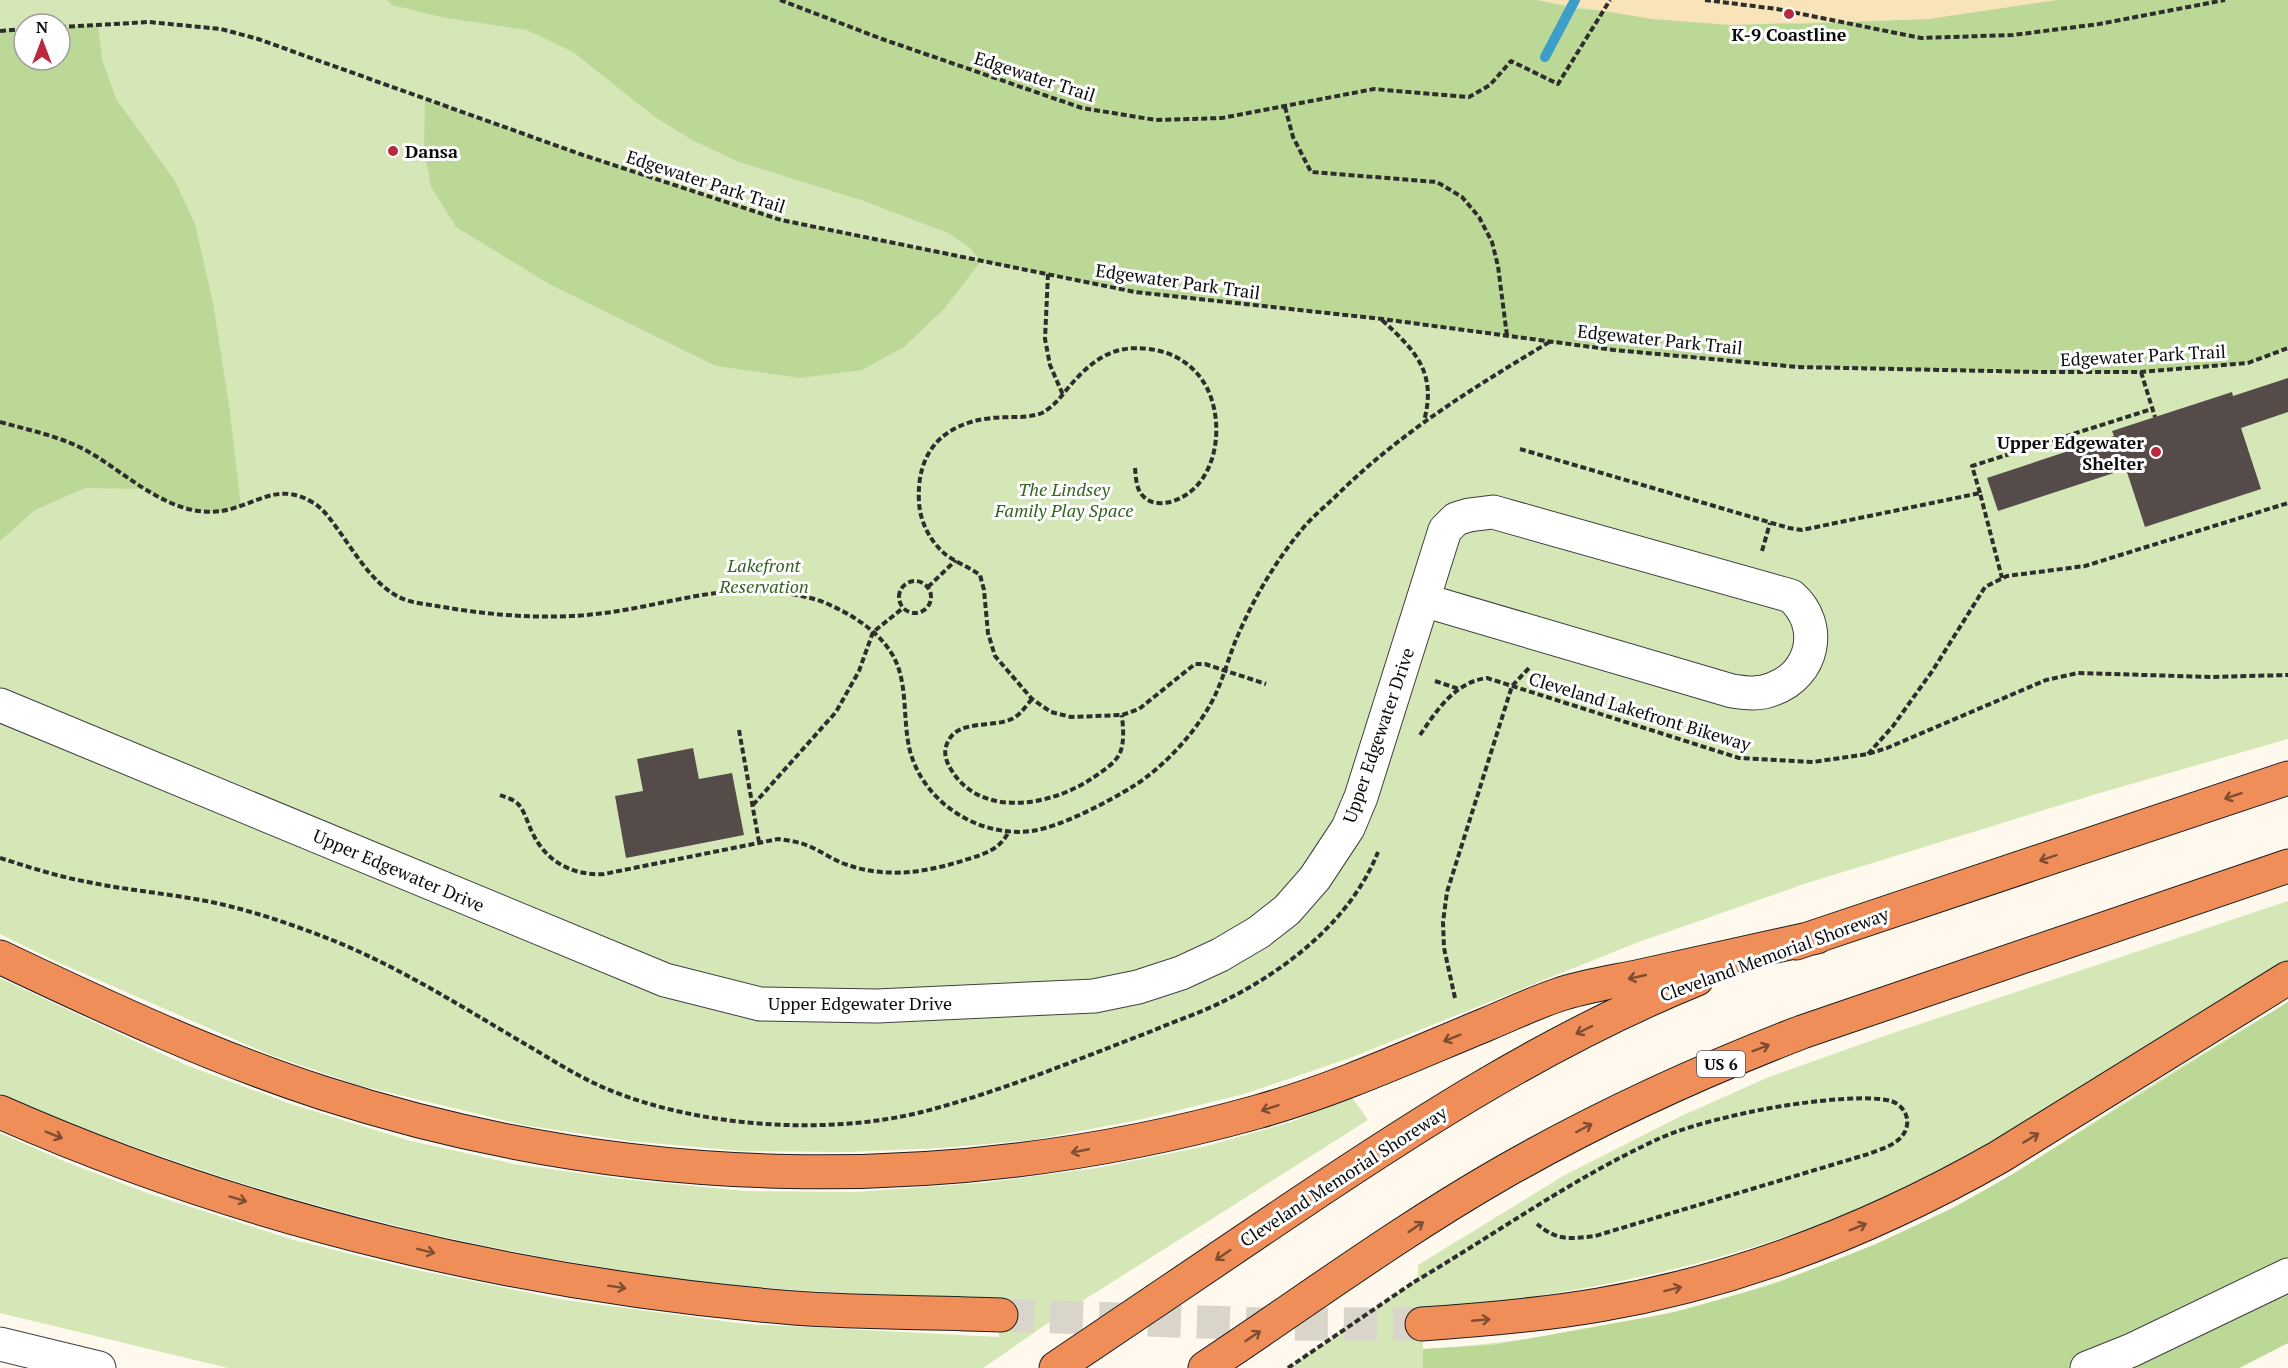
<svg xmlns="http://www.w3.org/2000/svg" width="2288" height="1368" font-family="'PT Serif',serif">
<rect width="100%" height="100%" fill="#fef9ec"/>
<path fill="#d5e7b7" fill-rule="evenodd" d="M0 0H2288V739L2093 795 1804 884 1636 943 1350 1058 1244 1094 1143 1119 1033 1140 942 1148 848 1152 741 1151 629 1141 523 1125 358 1085 268 1054 55 961 0 934ZM24 24H60V60H24Z
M2288 901V965C2213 1010 2138 1054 2064 1098 1994 1140 1925 1182 1851 1212 1713 1268 1569 1297 1422 1309L1423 1349C1609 1338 1786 1293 1952 1208 2008 1180 2061 1143 2114 1109 2171 1072 2230 1037 2288 1002V1343L2239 1368H1288L1418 1279V1265L1563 1176 1679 1117 1769 1077 1890 1034Z
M0 978 186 1065 291 1104 411 1141 514 1164 622 1179 745 1191 855 1192 981 1183 1097 1168 1207 1146 1291 1122 1352 1097 1368 1120 1057 1317 983 1368H228L0 1313V1133L66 1162 150 1194 294 1240 412 1269 565 1300 746 1324 999 1337 1000 1300C911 1296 821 1293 732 1285 672 1280 612 1269 553 1259 421 1235 291 1202 164 1157 109 1138 53 1118 0 1093Z"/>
<path fill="#bbd897" d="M387 0H1537L1579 9 1798 24 1928 19 2056 0H2288V348L2248 363 2141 372H2039L1798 367 1614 350 1382 319 1135 292 981 261 944 309 904 347 862 370 800 378 716 366 551 285 456 227 431 187 424 148 425 99 580 154 781 220 980 260 969 247 948 233 861 200 739 162 692 140 655 117 573 52 527 30 441 17 392 5Z
M98 25 102 59 116 99 175 181 195 224 213 303 229 405 241 507 220 512 192 510 166 501 145 489 85 488 35 510 0 541V31L24 29V60H60V27Z
M2288 1002V1343L2239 1368H1423V1349L1493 1345 1676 1312 1774 1284 1874 1245 1953 1208 2013 1174Z"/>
<path fill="#f9e4ba" d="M1537 0H2056L1928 19 1730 25 1652 19Z"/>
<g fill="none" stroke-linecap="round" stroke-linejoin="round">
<path stroke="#3c9fc9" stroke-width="10" d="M1545 57 1575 0"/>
</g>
<path fill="#554c49" d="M2288 378V412L2241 428 2261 489 2145 527 2126 469 1998 511 1987 478 2114 436 2112 431 2155 417 2232 392 2233 396Z
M693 748 699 779 732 773 744 835 626 858 615 796 643 791 637 759Z"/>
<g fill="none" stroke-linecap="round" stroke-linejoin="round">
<path stroke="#dad5ca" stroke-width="33" stroke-dasharray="33 16" stroke-linecap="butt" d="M1001 1315 1264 1324H1422"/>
<g stroke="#3f3f3f" stroke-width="35">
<path id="minor" d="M0 705 665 980 760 1004 877 1006 1094 996 1138 987 1181 973 1220 955 1259 932 1287 910 1315 878 1348 828 1361 797 1445 530 1456 519 1469 515 1493 512 1791 596C1824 625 1814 674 1773 689 1760 695 1746 693 1732 691L1423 600
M0 1344 99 1368
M2087 1368 2132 1350 2288 1275"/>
</g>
<g stroke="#1d1d1d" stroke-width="35">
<path id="highway" d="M1796 943 2288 778
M0 957C105 1007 212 1057 323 1093 627 1191 949 1198 1257 1112 1336 1090 1412 1055 1487 1024 1511 1014 1534 1003 1558 995 1584 986 1613 982 1641 976 1699 963 1758 950 1817 937
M0 1112C249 1222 523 1286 794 1308 863 1313 932 1312 1001 1315
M1422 1324C1481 1320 1541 1315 1599 1305 1739 1281 1876 1227 1999 1157L2288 978
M1056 1368C1134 1315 1212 1263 1290 1210 1421 1122 1550 1039 1697 979
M1205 1368C1303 1303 1399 1232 1502 1173 1598 1118 1698 1072 1802 1032L2288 866"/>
</g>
<path stroke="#2e2e2e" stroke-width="4" stroke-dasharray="6 3" stroke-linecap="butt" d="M780 0 882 39 1082 108 1156 120 1222 118 1374 89 1469 97 1490 85 1511 61 1558 84 1610 0
M1705 0 1777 9 1921 38 2013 35 2099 24 2225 0
M60 27 149 22 221 29 258 39 580 154 781 220 1135 292 1382 319 1614 350 1798 367 2039 372H2141L2248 363 2288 348
M0 31 24 29
M1285 107 1293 137 1311 172 1437 182 1462 197 1479 217 1492 242 1498 266 1507 336
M1048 274 1045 339 1050 365 1063 395
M1382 320C1416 351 1437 373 1424 421
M2141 372 2155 417
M0 422C32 431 65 437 94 455 125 474 152 499 188 509 204 513 221 513 237 507 265 498 283 485 312 502 324 509 331 520 339 531 355 553 373 584 399 597 410 603 425 604 437 606 488 615 544 620 596 614 663 607 724 581 792 594 806 597 818 599 830 605 854 616 878 631 892 654 909 682 902 720 910 751 924 803 979 838 1032 831 1060 827 1108 802 1132 787 1165 767 1202 726 1217 691 1225 673 1230 653 1238 635 1254 598 1274 564 1299 533 1309 520 1322 509 1334 498 1399 433 1473 388 1551 341
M1520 449 1789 528 1802 530 1980 493 2002 578
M1135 468C1136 478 1136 490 1144 497 1151 504 1162 504 1170 502 1217 489 1226 426 1207 388 1195 365 1174 352 1149 349 1112 344 1091 361 1068 388 1060 398 1053 407 1042 413 1026 419 1009 416 992 418 943 423 916 452 919 502 920 522 930 541 945 554 955 562 969 567 980 575L984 590 988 633 995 656 1032 699 1051 712 1071 717 1122 715 1139 709 1195 664H1205L1266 684
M1980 493 1972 466 2152 409
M1762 551 1770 523
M899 597a16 16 0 1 1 32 0a16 16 0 1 1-32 0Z
M928 587 956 560
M1435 681 1459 689
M1032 699C1025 707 1019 717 1009 720 991 727 961 721 950 738 942 750 945 760 952 771 982 819 1052 805 1091 779 1100 773 1113 765 1119 755 1125 743 1123 728 1122 715
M739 730 759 842
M1420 735C1437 710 1455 682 1487 678L1739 758 1813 762 1868 754 1887 748 2046 680 2078 673 2212 677 2288 675
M1868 754 1893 726 1933 670 1985 587 2007 576 2085 566 2288 503
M500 795C504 797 513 799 517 803 524 809 528 824 532 832 546 862 573 876 604 874L778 839C785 840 793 841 800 843 815 847 828 857 842 863 884 879 924 873 965 860 984 854 1000 850 1009 831
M753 805 836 712 859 671 873 632 903 608
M0 858C29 867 59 877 88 882 131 891 174 894 216 903 256 912 294 925 332 940 399 967 459 1005 520 1041 548 1057 576 1076 607 1089 698 1127 826 1136 922 1112 1000 1092 1076 1060 1152 1031 1175 1021 1200 1013 1222 1002 1287 970 1351 920 1378 852
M1455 998 1444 948 1443 922 1447 892 1512 686 1530 667
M1414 1282C1494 1235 1570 1180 1654 1141 1680 1128 1722 1118 1750 1112 1781 1105 1862 1093 1891 1101 1901 1104 1909 1115 1907 1125 1904 1144 1881 1149 1865 1155L1595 1236C1570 1239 1557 1241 1537 1224"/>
<use href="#minor" stroke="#fff" stroke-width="33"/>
<use href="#highway" stroke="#f08e59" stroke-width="33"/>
<path stroke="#2e2e2e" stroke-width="4" stroke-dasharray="6 3" stroke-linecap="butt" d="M1288 1368 1414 1282"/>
</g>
<defs><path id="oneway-shaft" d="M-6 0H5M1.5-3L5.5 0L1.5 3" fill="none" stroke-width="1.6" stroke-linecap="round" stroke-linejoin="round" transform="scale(1.5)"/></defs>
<g stroke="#7e4d32">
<use href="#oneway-shaft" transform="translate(2233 796) rotate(161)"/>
<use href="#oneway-shaft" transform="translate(2048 858) rotate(161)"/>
<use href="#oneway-shaft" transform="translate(1637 977) rotate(167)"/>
<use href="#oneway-shaft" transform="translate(1584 1030) rotate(154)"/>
<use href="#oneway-shaft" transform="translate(1452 1038) rotate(158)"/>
<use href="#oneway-shaft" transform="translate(1761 1048) rotate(-21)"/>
<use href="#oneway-shaft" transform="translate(1270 1108) rotate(162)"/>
<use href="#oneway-shaft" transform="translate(1584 1128) rotate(-28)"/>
<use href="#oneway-shaft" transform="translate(54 1135) rotate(22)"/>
<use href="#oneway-shaft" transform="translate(2031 1138) rotate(-31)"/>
<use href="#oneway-shaft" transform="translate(1080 1151) rotate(169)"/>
<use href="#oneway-shaft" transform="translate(238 1199) rotate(17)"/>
<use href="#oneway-shaft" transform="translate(1416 1227) rotate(-34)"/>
<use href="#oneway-shaft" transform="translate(1858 1227) rotate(-22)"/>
<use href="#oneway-shaft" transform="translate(426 1251) rotate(14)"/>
<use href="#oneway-shaft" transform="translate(1223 1255) rotate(146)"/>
<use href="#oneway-shaft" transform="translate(617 1287) rotate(9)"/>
<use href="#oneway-shaft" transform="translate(1673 1289) rotate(-14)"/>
<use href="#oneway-shaft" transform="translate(1481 1320) rotate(-5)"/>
<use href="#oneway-shaft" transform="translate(1253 1336) rotate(-34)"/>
</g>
<g fill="#b8293f" stroke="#fff" stroke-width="2">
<circle cx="1789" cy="14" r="6"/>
<circle cx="393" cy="151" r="6"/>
<circle cx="2156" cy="452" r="6"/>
</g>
<g text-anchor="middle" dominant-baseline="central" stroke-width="6" stroke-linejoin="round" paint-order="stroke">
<rect fill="#fff" stroke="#555" stroke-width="1.5" x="1697" y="1051" width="48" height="26" rx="4.5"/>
<g font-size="16" font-weight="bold" fill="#0c0c0c">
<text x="1721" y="1064">US 6</text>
</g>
<g font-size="18" font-weight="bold" fill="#0c0c0c" stroke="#fff">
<text x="1789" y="34">K-9 Coastline</text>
<text x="405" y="151" text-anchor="start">Dansa</text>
<text x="2144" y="442" text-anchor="end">Upper Edgewater<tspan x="2144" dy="21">Shelter</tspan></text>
</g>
<g font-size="18" fill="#0c0c0c" stroke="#fff">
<text transform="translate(1035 76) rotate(18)">Edgewater Trail</text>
<text transform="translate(706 181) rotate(18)">Edgewater Park Trail</text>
<text transform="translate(1178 281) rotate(8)">Edgewater Park Trail</text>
<text transform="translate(1660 339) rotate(6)">Edgewater Park Trail</text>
<text transform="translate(2143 355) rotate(-3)">Edgewater Park Trail</text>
<text transform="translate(1640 711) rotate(17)">Cleveland Lakefront Bikeway</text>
<text transform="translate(1378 735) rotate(-71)">Upper Edgewater Drive</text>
<text transform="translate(399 870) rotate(23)">Upper Edgewater Drive</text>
<text transform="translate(1774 954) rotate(-20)">Cleveland Memorial Shoreway</text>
<text x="860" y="1003">Upper Edgewater Drive</text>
<text transform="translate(1343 1176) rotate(-33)">Cleveland Memorial Shoreway</text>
</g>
<g font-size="18" font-style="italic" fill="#34621f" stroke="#fff">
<text x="1064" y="489">The Lindsey<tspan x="1064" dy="21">Family Play Space</tspan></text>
<text x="764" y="565">Lakefront<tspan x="764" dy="21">Reservation</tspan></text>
</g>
</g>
<g transform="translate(42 42)"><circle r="28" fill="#ffffff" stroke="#9e9e9e" stroke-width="1.5"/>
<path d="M0-4.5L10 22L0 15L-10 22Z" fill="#b8293f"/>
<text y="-9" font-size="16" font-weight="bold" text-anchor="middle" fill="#0c0c0c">N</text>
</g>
</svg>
